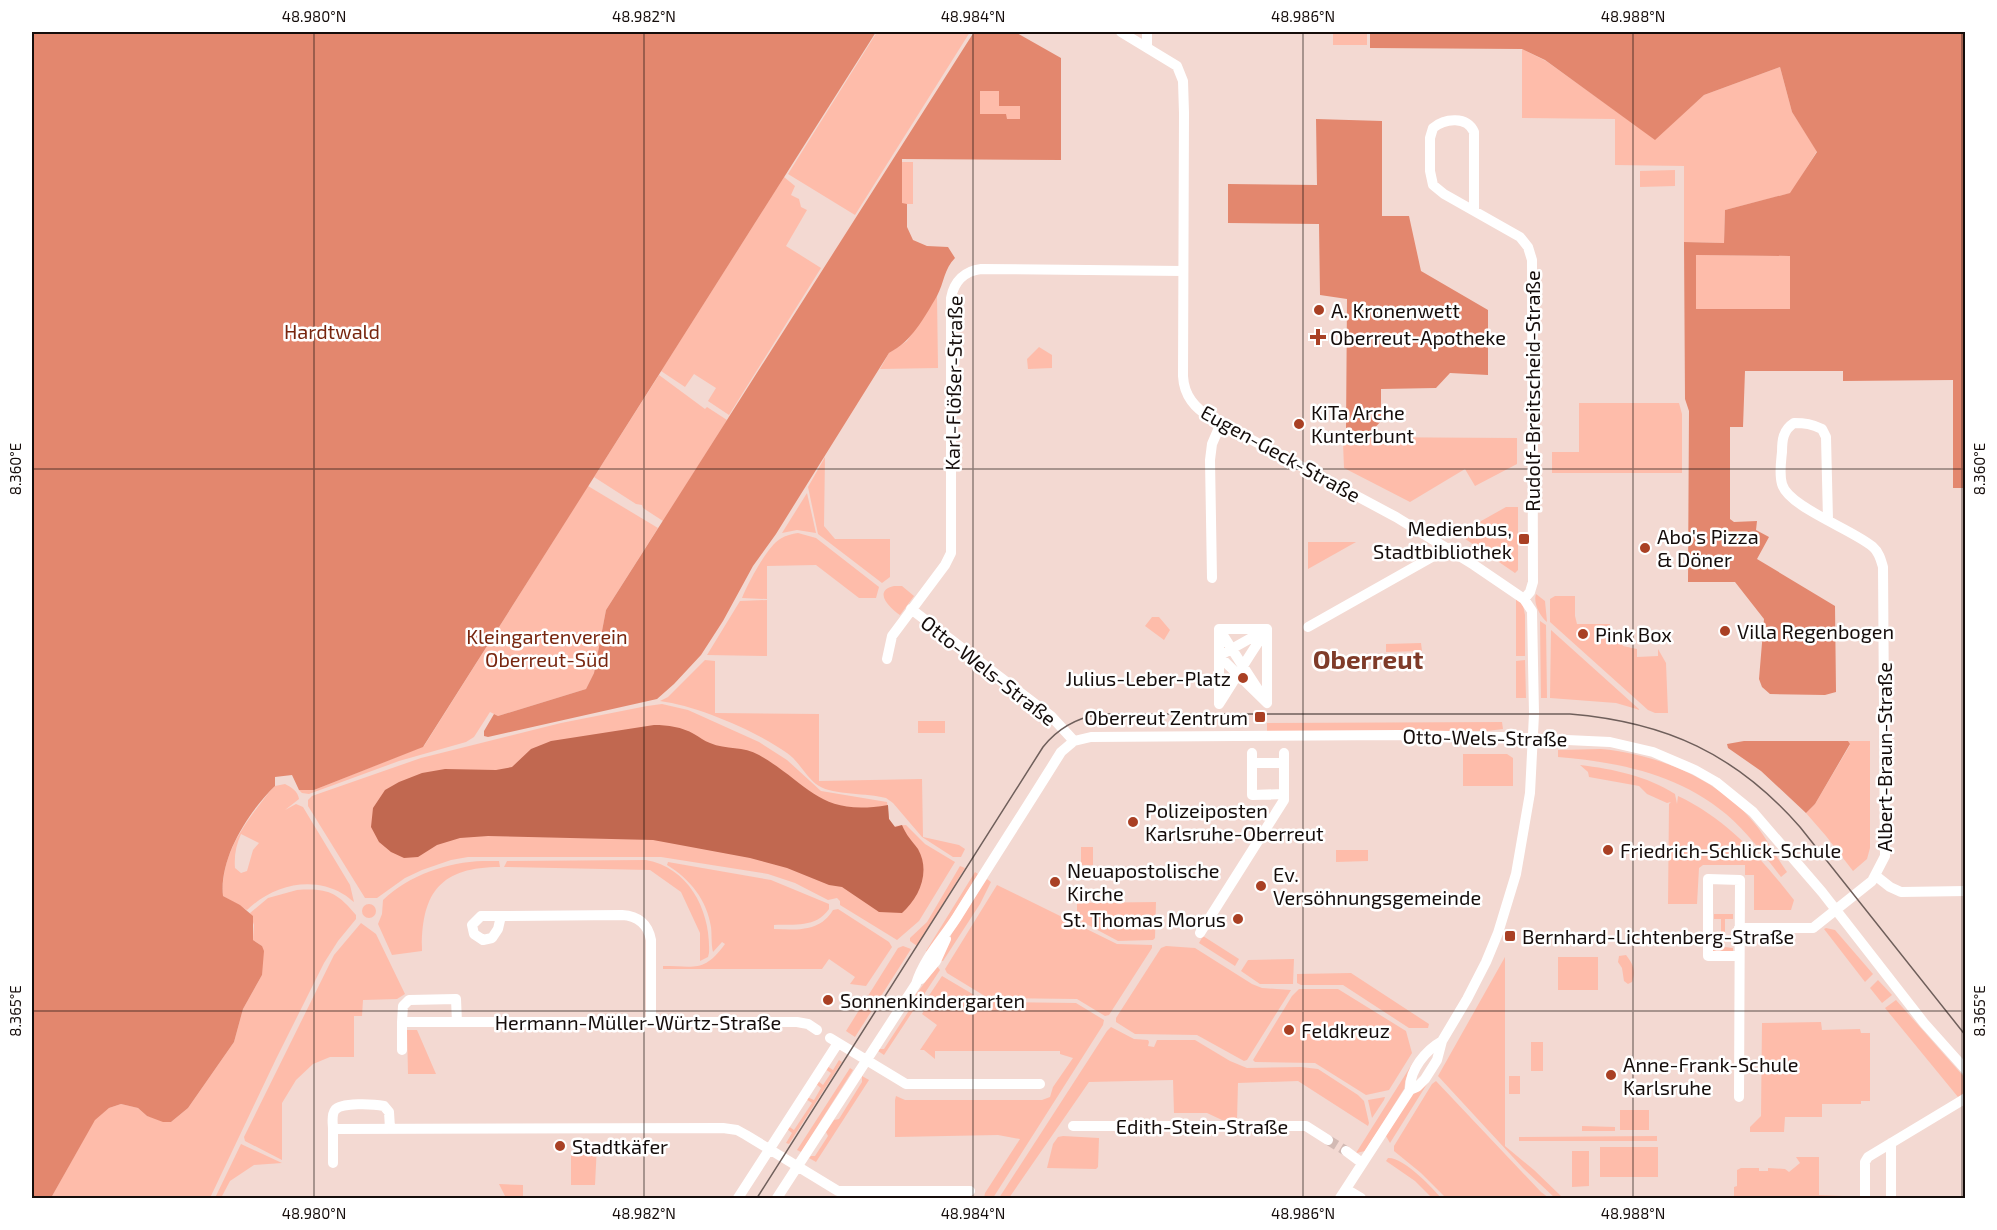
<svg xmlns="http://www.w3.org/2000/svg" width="1997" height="1230" font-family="'Exo 2',sans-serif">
<rect width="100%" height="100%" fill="#f3d9d2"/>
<path fill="#febcaa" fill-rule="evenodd" d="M877 32H970L855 215 788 174Z
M1333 32H1367V45H1333Z
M1522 49 1546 61 1655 139 1704 95 1780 67 1792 112 1817 151 1791 193 1725 210 1724 243 1684 242V166L1615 165V119L1522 118Z
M980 91H999V106H1020V120L1006 119V115L980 114Z
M902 162H913V204H902Z
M1675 170V186L1640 187V171Z
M784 177 795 186 791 195 799 199 801 207 807 210 786 246 821 268 729 415 708 401 716 388 694 374 685 387 661 371Z
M1696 255 1790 256V309H1696Z
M937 296 938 368 880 369 889 353 907 341Z
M1039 347 1052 355V368L1028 369 1027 359Z
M659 375 705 409 707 407 727 420 663 521 643 508 642 505 636 504 594 477Z
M1579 403H1679L1682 414V473H1552V452H1579Z
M1349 437 1517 438V464L1475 486 1465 469 1410 502 1344 468 1343 443 1345 438Z
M825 457 824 526 835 539H890V577L882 583 818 534 808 487Z
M588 486 658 528 606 610 594 673 586 689 498 716 490 712 474 737 466 742 399 761 309 794 302 793 299 790H314L424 746Z
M807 493 816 533 797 530 782 533Z
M1506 507H1518V570L1515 573 1458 534Z
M798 533 816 538 879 587 876 598H859L816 565 767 566V599L742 598C748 583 767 547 780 539 786 535 792 534 798 533Z
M1308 542H1356L1308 569Z
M894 586H902L914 596 900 615C890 608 872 591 894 586Z
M1536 594 1545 601 1547 622C1540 616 1533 603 1536 594Z
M1555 596H1575V616L1577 624H1610V632L1616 633 1623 646 1637 649V657L1658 656V649L1666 663 1668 713H1655L1648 710 1550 622V599Z
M1516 598 1523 605 1525 615V656H1516Z
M767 600V656L707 655 740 601Z
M1152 617H1159L1170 630 1164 640 1145 626Z
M1540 621 1546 625 1547 698H1541Z
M1551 630 1640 710 1616 703 1550 698Z
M1421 643 1422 651 1386 652V644Z
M705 660 715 661V713L819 714V781L922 779 923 837 959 845 965 849 961 857H953L922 837 893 803 886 798C868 793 833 795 819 786 806 778 800 762 787 753 756 731 698 706 660 701L668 697Z
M1525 660 1526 698H1516V661Z
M662 704 688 710 759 742 787 760 821 791 887 802 889 819 894 826 906 825 925 844 955 862 919 921 897 940 840 905V901L837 898 828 900 795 883 768 874 661 857H468L451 860 422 870 405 878 377 898H365L308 806V800L312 796 421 758 561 723 647 706Z
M918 721H945V733H918Z
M1502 722 1503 729 1487 731H1267V723Z
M1848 741H1870V848L1867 859 1853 871 1826 836 1806 813 1815 804 1850 745Z
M1601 749C1658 754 1724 781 1759 829 1769 843 1777 858 1787 872L1781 877C1764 855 1747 832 1726 814 1678 774 1618 762 1558 757V750Z
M1463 754H1507L1513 758V786H1463Z
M1580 765C1613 769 1647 776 1675 794L1677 804 1678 796C1727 819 1761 858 1794 900L1791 910H1754V875H1745V865H1703L1699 868 1697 904H1668L1669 804 1671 802 1667 803 1647 794 1639 786 1589 777 1588 772Z
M285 784C291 787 298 791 299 799L285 810 296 804 303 807 350 885 354 902C351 900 347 896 343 894 311 875 272 886 247 910L223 896C220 854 246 822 270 791L275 786ZM241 834 259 843 253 850 247 871 241 873 235 868C234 856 236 845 241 834Z
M1081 847H1093V865H1081Z
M1336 850H1368V861L1336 862Z
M646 860C690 868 711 912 709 953L708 957 700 961V933L681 892 650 870 504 867 507 861Z
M483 861H499L500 867C440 867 421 893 422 951L392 955 378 924 382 914 383 900C409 875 448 862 483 861Z
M668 862 771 880 829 904V909C816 928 794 924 774 925V929C797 930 820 932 833 910L838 909 889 942 892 947 866 986 850 984 855 977 829 959 822 969H663V966C695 966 704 973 725 944L722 942 713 952C711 944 712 935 711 927 707 900 690 879 667 865Z
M960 866 965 868 917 946 910 941V938L927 922Z
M975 872 978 874 929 953 926 951Z
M987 879 991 882 980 904 943 961H941L952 933Z
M997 885 1117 944 1152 945V948L1109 1015 1105 1016 1077 999 988 998 947 973 945 969Z
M297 890C327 888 337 892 356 915V919L338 941 324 963 276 1059 210 1198H51L95 1119 109 1108 121 1104 138 1108 147 1116 171 1122 188 1108 234 1042 243 1009 262 975V946L253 940 254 925 250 913 268 898Z
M1156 902 1155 938 1153 940 1118 941 1077 919V903Z
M362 911a7 7 0 1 1 14 0a7 7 0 1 1-14 0Z
M1714 914H1733V919H1725V947L1733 948V952L1713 953V948L1721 947V919H1714Z
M361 923 376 934 405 994 397 999 363 1000 362 1016H354V1057H330L313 1064 296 1080 282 1103V1160L245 1141 244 1137 334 955Z
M1826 928 1835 930 1873 974 1865 982 1824 929Z
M1203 936 1239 959 1235 966 1199 943Z
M903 946 911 949 855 1037 846 1031 898 948Z
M1166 946 1195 948 1252 984 1262 988 1291 990 1247 1060 1244 1061 1197 1035 1135 1034 1116 1022V1018L1161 948Z
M1626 955C1633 964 1636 970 1632 982L1628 984 1624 981 1622 968 1618 962 1619 956Z
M1505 957V1146L1534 1170 1561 1196H1610L1609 1198H1555L1523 1168 1438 1076Z
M1558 957H1598V990H1558Z
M1294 959 1293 984H1260L1241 971 1248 960Z
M937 966 940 970 884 1055 878 1051 879 1049H884L910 1009 909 1004Z
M1351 973 1429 1024 1428 1028H1409L1343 985H1301L1297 983V974Z
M942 976 986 1002 1076 1003 1104 1020 1103 1025 993 1198H984L985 1193 1020 1139 998 1135 895 1137V1100L896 1096 905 1100H1042L1050 1097 1053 1087 1073 1058 1060 1054V1051H935V1059L924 1050H920L937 1025 922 1014 931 999 928 997Z
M1878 980 1892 995 1882 1003 1870 988Z
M1299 989H1338L1406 1031 1412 1053 1389 1090 1366 1095 1315 1063 1255 1062 1253 1060 1292 996Z
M1896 1000 1965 1078 1964 1093 1958 1097 1885 1008Z
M1821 1022 1822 1030 1860 1029 1861 1033H1870V1101H1861V1104H1822V1117H1785L1784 1132H1750V1127L1761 1116 1762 1023Z
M1111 1027 1134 1039 1148 1040 1149 1042 1148 1046 1154 1047 1157 1040H1195L1230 1061 1247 1068 1301 1067 1318 1069 1358 1095 1364 1101 1369 1123 1368 1126 1298 1081 1238 1083 1237 1120H1222L1207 1113H1174L1173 1080 1089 1082 1009 1198H999L1107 1031Z
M407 1030H417L436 1074H408Z
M1531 1042H1543V1071H1531Z
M839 1060 842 1062 789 1144 786 1143 792 1133 787 1129 788 1126 794 1130 812 1103 806 1099 807 1097 814 1100 821 1088 816 1084 818 1081 823 1085 831 1073 825 1069 827 1066 833 1070Z
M1412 1064 1414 1065 1406 1078 1404 1089 1365 1151 1356 1153Z
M850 1068 853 1070 801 1152 797 1150Z
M862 1076 869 1080 816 1162 809 1158 811 1156H815L828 1136 826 1132 834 1120 839 1119 862 1082Z
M1432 1076 1390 1143 1386 1136 1411 1095Z
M1509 1076H1520V1094H1509Z
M1436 1081 1541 1192 1549 1198H1446L1421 1173 1394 1151V1146L1432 1084Z
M1385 1097 1384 1100 1372 1118 1368 1100Z
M1620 1110H1649V1130H1620Z
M1582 1126 1615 1127V1131H1582Z
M1063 1136 1099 1138 1098 1167 1096 1169 1047 1168 1053 1144 1058 1137Z
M1657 1136V1141H1519V1137Z
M241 1144 282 1163 254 1165 230 1181 221 1198H215Z
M584 1145H597L595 1185H571V1152H583Z
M1600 1147H1658V1177H1600Z
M1572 1151H1589V1186L1572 1187Z
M1796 1157H1819V1195L1843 1196V1198H1734V1187L1737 1186V1170L1741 1168H1759V1171H1768V1168L1785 1169 1789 1172 1800 1163Z
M1388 1158C1403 1157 1432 1187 1441 1198H1432L1415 1181 1386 1161Z
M499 1184 523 1185V1198H506Z"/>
<path fill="#e3876e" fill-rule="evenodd" d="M32 32H876L423 747 314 790H299L292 775 275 777V786C248 812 219 858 223 896L240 905 253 916V940L262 946 264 951 262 975 243 1009 234 1042 188 1108 171 1122H163L147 1116 138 1108 121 1104 109 1108 95 1120 51 1198H32Z
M974 32H1015L1061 58V160L902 159V203L907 204V227L913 240 927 246 948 247 955 258C944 269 944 283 937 296 924 318 912 341 889 353L776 534 753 566 723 621 701 655 674 684 657 699 488 737 484 736V731L494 714 498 716 586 689 594 673 606 610ZM980 91H999V106H1020V119H1007L1006 114H980Z
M1370 32H1965V488H1953V380L1843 381V371H1745L1743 427H1730V519L1734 522 1757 521 1756 530 1769 537 1757 559 1835 606 1836 692 1825 695 1770 694 1762 687 1759 679 1764 619 1735 582H1688L1689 411 1685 399 1684 242 1724 243 1725 210 1790 193 1817 152 1792 112 1780 67 1704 95 1655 140 1545 60 1522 49 1370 48ZM1696 255 1790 256V309H1696Z
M1316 119 1382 121V216H1409L1421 271 1488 310V375L1450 373 1436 388 1381 389V421L1372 431H1346L1347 299 1320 295 1319 224 1228 223V184L1317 185Z
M1744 741H1848L1850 744 1815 804 1806 813 1761 771 1728 748 1727 744Z"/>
<path fill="#c16850" d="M654 725C668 725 682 727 694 734 700 737 704 741 710 743 726 750 744 746 759 755 811 785 819 817 888 805L889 819 895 827 902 825C906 835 912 841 918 849 931 872 919 898 902 913L879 912 842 887 829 885 787 868 750 858 653 840 488 836 460 838 437 845 418 857 404 858 391 852 379 842 371 827 373 808 385 790 399 782 422 773 445 769 496 770 512 767 531 749 551 741Z"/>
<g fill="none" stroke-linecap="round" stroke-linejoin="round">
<path stroke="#d2bab4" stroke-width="10" stroke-dasharray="10 5" stroke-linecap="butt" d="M1328 1140 1346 1151"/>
<path stroke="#fff" stroke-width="10" d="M1121 32 1177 66 1183 81 1184 113 1183 376C1184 396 1195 408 1211 418L1396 517 1474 565 1524 599 1532 611 1534 714 1530 793 1516 874 1498 933 1486 962 1467 999 1442 1041 1437 1060 1425 1079 1417 1087 1410 1090 1340 1198
M1147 32V47
M1474 211V132C1467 116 1445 118 1433 128L1430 138V171L1433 185 1444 194 1520 237 1528 247 1532 260 1533 582 1530 592 1524 599
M1212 578 1210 460 1212 444 1221 423
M911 609 1051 716 1074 741
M1308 627 1448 548
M1219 629C1235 654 1251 679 1267 703L1219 656 1267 629C1250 654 1235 679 1219 704
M887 659 892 636 945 565 951 553V298C954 281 965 271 981 269L1183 271
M1219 703V629H1267V703
M1252 753V795L1284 794
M1252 763H1284
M1876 876 1890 887 1901 892 1966 891
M501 916 498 929 492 938 483 940 474 934 472 925 481 916H495L622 915C638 916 648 924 651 940V1022
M1739 928H1813L1872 881 1885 856 1883 567C1881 560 1879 552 1873 547 1854 530 1788 507 1782 484 1779 474 1781 462 1782 452 1782 440 1783 430 1794 423 1805 423 1812 424 1822 429L1826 437 1828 520
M1200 933 1284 800V753
M921 979 936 961 946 939
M457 1022 456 999 409 1000 403 1006 402 1022H797L808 1024 817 1030
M830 1038 906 1084H1040
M402 1050V1022
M1410 1090C1409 1070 1426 1050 1442 1041
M1739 1097 1740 880 1708 879V956H1739
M1073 1126H1306L1328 1140
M390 1128 389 1112 384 1106C374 1104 341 1102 335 1110 331 1115 333 1123 333 1129L723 1128 737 1130 746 1135 838 1191H970
M333 1129V1163
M1891 1143V1198
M1346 1151 1362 1163
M1346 1189 1361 1198
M738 1198 838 1043
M777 1198 916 984C924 958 943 939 957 917 991 862 1027 807 1061 752L1074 741 1091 737 1400 735 1501 737 1610 742 1653 752 1695 770 1716 782 1753 812 1822 892 1924 1023 1966 1070
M1865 1198V1162L1868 1157 1966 1098"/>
<path stroke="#6f5f5b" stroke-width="1.5" d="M757 1198 1043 747C1058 728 1076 718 1100 714H1570C1666 722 1736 754 1800 827L1966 1036"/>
</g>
<path fill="none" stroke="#150d0b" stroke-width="1.5" stroke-opacity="0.45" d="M314 32V1198M644 32V1198M973 32V1198M1303 32V1198M1633 32V1198M1962 32V1198M32 469H1966M32 1011H1966"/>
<g fill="#a94024" stroke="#fff" stroke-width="2">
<circle cx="1319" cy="310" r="6"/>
<path d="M1315 328h6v6h6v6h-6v6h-6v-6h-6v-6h6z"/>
<circle cx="1299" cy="424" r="6"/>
<rect x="1518" y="533" width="12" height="12" rx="3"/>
<circle cx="1645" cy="548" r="6"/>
<circle cx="1725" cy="631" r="6"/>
<circle cx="1583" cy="634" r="6"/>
<circle cx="1243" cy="678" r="6"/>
<rect x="1254" y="711" width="12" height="12" rx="3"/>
<circle cx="1133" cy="822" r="6"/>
<circle cx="1608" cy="850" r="6"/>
<circle cx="1055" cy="882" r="6"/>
<circle cx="1261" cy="886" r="6"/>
<circle cx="1238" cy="919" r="6"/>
<rect x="1504" y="930" width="12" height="12" rx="3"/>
<circle cx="828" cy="1000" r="6"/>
<circle cx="1289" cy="1030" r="6"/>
<circle cx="1611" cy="1075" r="6"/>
<circle cx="560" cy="1146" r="6"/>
</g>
<g text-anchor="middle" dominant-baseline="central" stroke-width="5" stroke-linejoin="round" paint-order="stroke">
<g font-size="20" fill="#150d0b" stroke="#fff" text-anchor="start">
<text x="1331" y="310">A. Kronenwett</text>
<text x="1330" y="337">Oberreut-Apotheke</text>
<text x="1311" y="412">KiTa Arche<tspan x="1311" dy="23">Kunterbunt</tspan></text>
<text x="1512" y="528" text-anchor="end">Medienbus,<tspan x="1512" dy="23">Stadtbibliothek</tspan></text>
<text x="1657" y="536">Abo's Pizza<tspan x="1657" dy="23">&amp; Döner</tspan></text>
<text x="1737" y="631">Villa Regenbogen</text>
<text x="1595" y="634">Pink Box</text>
<text x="1231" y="678" text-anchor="end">Julius-Leber-Platz</text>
<text x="1248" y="717" text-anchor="end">Oberreut Zentrum</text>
<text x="1145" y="810">Polizeiposten<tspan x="1145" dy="23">Karlsruhe-Oberreut</tspan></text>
<text x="1620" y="850">Friedrich-Schlick-Schule</text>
<text x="1067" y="870">Neuapostolische<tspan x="1067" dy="23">Kirche</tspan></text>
<text x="1273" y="874">Ev.<tspan x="1273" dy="23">Versöhnungsgemeinde</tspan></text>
<text x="1226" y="919" text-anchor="end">St. Thomas Morus</text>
<text x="1522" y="936">Bernhard-Lichtenberg-Straße</text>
<text x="840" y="1000">Sonnenkindergarten</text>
<text x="1301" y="1030">Feldkreuz</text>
<text x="1623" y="1064">Anne-Frank-Schule<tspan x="1623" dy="23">Karlsruhe</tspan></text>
<text x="572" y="1146">Stadtkäfer</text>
</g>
<g font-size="20" fill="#78260f" stroke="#fff">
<text x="332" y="331">Hardtwald</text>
<text x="547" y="636">Kleingartenverein<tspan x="547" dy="23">Oberreut-Süd</tspan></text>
</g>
<g font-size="20" fill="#150d0b" stroke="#fff">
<text transform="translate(953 383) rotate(-89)">Karl-Flößer-Straße</text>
<text transform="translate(1532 391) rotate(-90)">Rudolf-Breitscheid-Straße</text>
<text transform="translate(1281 453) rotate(29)">Eugen-Geck-Straße</text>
<text transform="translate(989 670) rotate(38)">Otto-Wels-Straße</text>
<text transform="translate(1485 737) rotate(1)">Otto-Wels-Straße</text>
<text transform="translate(1884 757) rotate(-90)">Albert-Braun-Straße</text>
<text x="638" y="1022">Hermann-Müller-Würtz-Straße</text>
<text x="1202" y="1126">Edith-Stein-Straße</text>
</g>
<g font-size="26" font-weight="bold" fill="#7f3b29" stroke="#fff">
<text x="1368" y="658">Oberreut</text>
</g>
</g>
<rect width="1997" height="1230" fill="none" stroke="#ffffff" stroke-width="66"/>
<rect x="33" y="33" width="1931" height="1164" fill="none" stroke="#150d0b" stroke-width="2"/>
<g font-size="15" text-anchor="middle" fill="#150d0b">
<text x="314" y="22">48.980°N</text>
<text x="644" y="22">48.982°N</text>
<text x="973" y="22">48.984°N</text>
<text x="1303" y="22">48.986°N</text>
<text x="1633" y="22">48.988°N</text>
<text transform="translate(1980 469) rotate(-90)" y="5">8.360°E</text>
<text transform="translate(16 469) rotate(-90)" y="5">8.360°E</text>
<text transform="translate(16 1011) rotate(-90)" y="5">8.365°E</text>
<text transform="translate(1980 1011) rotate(-90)" y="5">8.365°E</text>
<text x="314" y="1219">48.980°N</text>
<text x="644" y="1219">48.982°N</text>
<text x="973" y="1219">48.984°N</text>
<text x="1303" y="1219">48.986°N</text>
<text x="1633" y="1219">48.988°N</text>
</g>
</svg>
